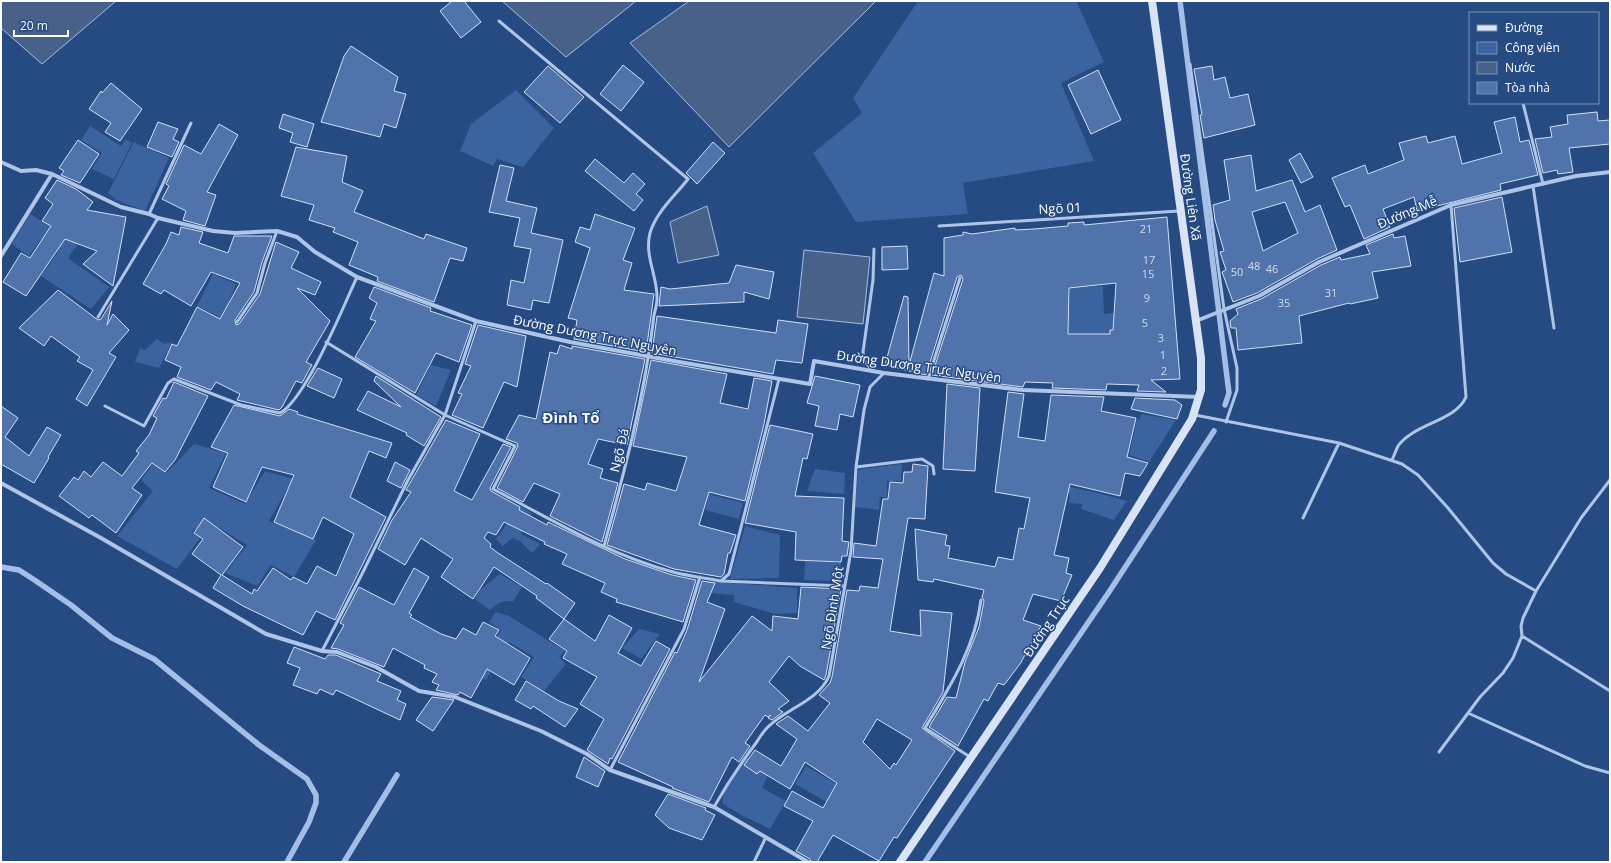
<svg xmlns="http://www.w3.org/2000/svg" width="1611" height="863" font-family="'Open Sans',sans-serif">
<rect width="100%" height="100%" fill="#264a82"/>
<path fill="#3b639f" d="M918 1H1076L1104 62 1061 83 1094 161 963 183 968 214 856 222 813 153 862 113 853 98Z
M516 90 554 128 523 167 497 159 493 166 460 151 471 124Z
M90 126 121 146 126 139 132 143 114 179 92 169 102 153 81 140Z
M134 142 169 158 145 211 116 200 108 193Z
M30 214 78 244 68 258 109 287 91 309 41 276 58 252 40 240 29 256 12 244Z
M213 274 236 284 229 301 244 309 232 323 197 306Z
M1103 286 1104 314 1114 313 1113 330H1110V334H1068L1070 288Z
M157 339 164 344 172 342 159 368 135 362 140 348 145 350Z
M431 365 451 370 436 406 416 395Z
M1141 414 1176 420 1149 462 1129 455 1137 419H1140Z
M194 444 226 453 209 488 245 504 265 471 293 479 269 521 316 540 294 577 271 565 257 586 225 573 247 545 206 520 192 532 201 537 177 569 117 536 153 491 141 480 153 464 166 473Z
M902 464 901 481H887V497H880L879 510 855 507 858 471 861 469Z
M815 469 845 473 844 494 807 491Z
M1057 484 1098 493 1127 501 1114 520 1081 509 1082 504 1069 503 1070 494 1044 488Z
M709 494 743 503 739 519 705 510Z
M520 506 532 513 521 534 540 544 532 553 520 541 512 538 503 546 496 539Z
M745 526 780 535 779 578 730 579Z
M805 561 841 563 839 581 804 580Z
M500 574 522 587 513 602C503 599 497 604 490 610L475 599 481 589Z
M705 581 797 588V613L775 614 734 602V595L702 592Z
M496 612 509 616 565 651 559 657 566 664 544 691 521 677 534 657 509 642 486 680 475 676 501 630 489 622Z
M639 629 660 634 641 659 622 648Z
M744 756 770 771 762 788 786 801 770 829 745 817 723 804V794Z
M806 766 843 788 832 805 795 784Z"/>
<path fill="#486189" stroke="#a3bfe7" d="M1 1H116L42 64 1 28Z
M502 1H636L566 57Z
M689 1H876L729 147 630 43Z
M707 206 719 255 678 263 670 222Z
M804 250 870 257 863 324 797 317Z"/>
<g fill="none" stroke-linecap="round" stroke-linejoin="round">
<path stroke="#a3bfe7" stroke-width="5.5" d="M1180 1 1229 393 1225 405
M1 567 19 570 33 579 71 605 112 638 154 659 259 745 307 779 316 795V803L309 822 287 862
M344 862 397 775
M925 862 1109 592 1214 431"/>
</g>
<path fill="#4f73aa" stroke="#d2e0f5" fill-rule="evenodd" d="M452 1H464L481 22 461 38 440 11Z
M351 46 398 77 394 91 406 94 396 128 384 124 380 137 321 122 344 56Z
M623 65 644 82 621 111 600 94Z
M548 66 584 97 560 123 524 92Z
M1212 66 1214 80 1225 77 1230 98 1248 94 1255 125 1204 138 1200 115H1202L1194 69Z
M1098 70 1121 120 1091 134 1068 85Z
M111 83 142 109 120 141 105 132 111 123 89 109 101 91 102 93Z
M1597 112 1598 121 1610 120V144L1569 148 1573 172 1558 174 1557 170 1543 173 1535 139 1552 137 1550 127 1568 124 1567 115Z
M283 114 314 124 307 147 290 142 293 133 279 128Z
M1515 117 1520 142 1529 140 1538 175 1500 184 1501 190 1417 211 1414 197 1383 209 1390 227 1364 239 1350 205 1345 207 1332 178 1365 165 1368 174 1404 160 1399 143 1426 136 1428 143 1455 136 1462 164 1502 153 1494 122Z
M158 122 178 129 173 139 179 142 172 157 147 147Z
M219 124 238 135 207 192 216 195 205 226 183 220 186 211 162 199 169 186 166 184 184 145 201 154Z
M78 140 99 154 80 183 61 175 64 171 59 168Z
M713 142 725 153 697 184 686 173Z
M296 147 347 156 342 182 363 191 354 212 424 239 426 234 467 248 463 261 450 258 434 302 377 281 378 277 349 265 358 242 333 232 335 228 309 220 314 205 281 196Z
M1300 153 1313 177 1301 183 1289 160Z
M1251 155 1256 191 1292 180 1305 212 1320 205 1337 250 1317 259 1257 293 1233 302 1222 272 1226 270 1220 252 1224 251 1215 220 1213 205 1230 200 1224 160ZM1285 202 1298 233 1263 251 1252 212Z
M595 159 624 183 633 173 645 184 636 194 643 200 634 211 585 171Z
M500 165 514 168 506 201 537 208 531 233 563 240 549 303 533 300 531 310 507 305 511 280 524 283 531 249 514 246 520 218 489 212Z
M57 180 76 189 93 202 87 210 126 217 113 286 83 264 97 251 65 239 26 296 3 282 21 253 30 258 51 226 42 221 53 204 45 198Z
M1502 197 1512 252 1460 262 1454 208Z
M595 214 635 228 623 260 632 263 624 290 654 294 646 352 574 339 577 320 568 318 590 248 575 242 580 227 590 230Z
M1167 217 1180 379 1151 380 1166 392 1137 391 1139 385 1107 384 1106 390 1052 388 1053 383 1025 382 1023 387 932 375 963 279 961 275 957 277 926 375 885 365 904 296 908 297 909 365 934 273 944 276V238L963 235V232L972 234 1015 228V230L1034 229 1068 226V223L1084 222V225ZM1116 283 1113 330H1110V334H1068L1069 288Z
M181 227 203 232 199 243 228 253 234 236H272L262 262 254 292 235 320 236 325 239 324 260 294 276 242 299 252 291 268 321 282 315 295 297 288 330 321 306 362 312 365 309 370 302 383 296 381 282 407 279 410 237 400 240 394 216 382 211 390 177 377 181 367 165 360 172 344 177 346 197 307 220 319 240 283 211 272 191 306 164 290 161 294 143 284 166 244 171 232 179 235Z
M1393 234 1394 238 1405 236 1411 266 1372 272 1378 298 1350 304 1349 303 1299 316 1302 343 1238 350 1236 328H1231L1230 321 1238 314 1236 309 1261 299 1321 265 1340 257 1341 260 1370 254 1366 245Z
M907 246 908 269 882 270V247Z
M736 265 774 272 769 299 744 292V302L659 306 661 287 670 289 729 283Z
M374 287 431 308 430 311 472 325 459 362 436 353 415 393 355 357 376 321 370 319 377 303 369 298Z
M58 290 98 320 101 319 112 301 107 325 113 314 129 330 109 353 116 357 87 406 76 399 93 370 77 361 80 357 51 336 44 346 19 328Z
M657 316 776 333 778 320 808 324 802 363 776 360 773 374 652 353Z
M478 325 526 336 517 387 504 382 483 428 452 415 462 394 458 393 471 366 465 364Z
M560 345 572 349V346L645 359 627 445 598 439 588 464 603 469 600 478 618 483 602 542 550 516 560 494 534 483 523 502 497 488 518 446 517 443 506 439 519 415 536 419 550 352 557 354Z
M651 360 727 374 720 403 748 409 754 378 772 381 764 424 745 501 709 492 699 525 736 535 730 553H728L724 574 721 577 674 569 607 545 624 484 645 490 647 483 676 491 687 457 633 446Z
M318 368 342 379 334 398 307 386Z
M376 376 441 417 424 446 406 435 407 433 357 410 368 391 401 407 374 381Z
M815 376 860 385 853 417 840 414 837 430 815 426 819 406 807 403Z
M174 382 208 396 175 460 165 472 152 463 132 488 142 495 116 533 92 515 89 518 59 496 74 477 78 480 84 471 91 477 103 462 122 476 139 453 136 451 149 435 157 418 153 416 163 398 166 399Z
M947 384 980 388 975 471 943 469Z
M1008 392 1024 394 1018 437 1045 441 1051 395 1104 397 1101 411 1136 418 1127 457 1148 463 1140 476 1125 473 1120 496 1070 484 1054 555 1069 558 1066 573 1072 575 1061 601 1033 594 1023 620 1041 626 1020 664 1004 685 998 683 988 701 984 699 958 746 929 727 947 697 956 698 965 662 979 627 984 601 982 597 984 590 934 579 933 582 918 580 915 529 947 535 945 545 950 546 948 558 995 567 998 557 1013 560 1019 528 1024 529 1030 498 995 492Z
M1135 398 1175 400 1182 405 1177 419 1131 409Z
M234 405 280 416 289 409 298 412 297 414 392 443 386 458 369 451 350 497 386 517 335 620 316 611 303 635 243 606 213 588 221 575 192 554 203 539 194 533 204 518 243 547 222 575 252 594 254 589 257 591 273 568 291 580 293 577 307 584 317 566 336 576 354 534 323 517 313 539 274 522 294 475 262 467 246 502 213 487 228 453 211 447Z
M1 406 18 418 5 437 29 456 47 427 61 435 48 457 49 458 34 483 1 464Z
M446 420 480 434 454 491 472 500 503 444 511 447 490 488 491 491 520 507 519 510 547 525 548 522 625 559 672 575 696 580 683 622 616 602 617 599 601 592 605 583 562 564 567 554 544 544 545 542 504 522 496 535 488 532 484 538 491 544 490 547 498 553 546 584 547 583 575 603 564 619 536 598 537 596 494 567 473 599 441 577 453 559 421 538 405 565 378 549 392 520 411 492 406 490Z
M770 425 813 434 807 459 803 458 795 496 844 498 842 541 849 542 847 556H842L841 562 795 560 796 532 745 523Z
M395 462 410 470 401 488 387 481Z
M913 464 928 466 925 519 908 518 890 631 921 636 920 610 952 613 943 692 922 728 955 751 897 838 894 837 879 861 833 835 817 862H811L810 859 796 851 813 821 784 806 792 791 823 808 837 783 805 762 790 789 760 771 757 774 744 765 755 750 781 766 797 739 776 724 788 716 808 731 830 703 819 695 830 683 832 677 847 590 859 591 860 586 878 588 883 559 853 557 854 543 876 546 883 499H888L890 482 903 483 904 472H912ZM877 719 912 740 896 765 894 763 890 769 863 742Z
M414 568 429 577 409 613 412 615 410 617 441 634 456 639 463 628 476 635 483 622 499 630 495 636 530 658 514 685 487 669 471 698 460 692 458 695 436 690 439 685 432 682 437 674 424 668 425 665 393 648 384 667 338 649 331 648 344 625 340 623 359 587 394 605Z
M702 581 715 583 707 602 725 609 699 682 752 616 772 631 773 616 798 619 801 587 841 589 826 675 824 680 800 666 789 656 769 682 789 701 778 709 783 712 772 720 768 718 771 715 768 717 765 715 745 743 750 746 739 762 732 757 709 802 672 788 673 787 618 762 675 652 677 653 687 630Z
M609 615 632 628 618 653 641 666 656 641 670 649 612 759 610 758 608 764 587 750 604 719 580 704 597 677 563 658 567 651 549 639 564 619 595 641Z
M294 647 325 659 328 655H336L381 674 377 681 401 691 397 700 406 704 400 720 336 690 333 695 320 689 317 694 293 685 300 668 287 663Z
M526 681 559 701 578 709 565 727 533 706 531 709 515 700Z
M432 697 454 700 433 731 416 720Z
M584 757 605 771 598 787 576 777Z
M668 794 706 808 705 810 715 815 702 840 669 828 655 815Z"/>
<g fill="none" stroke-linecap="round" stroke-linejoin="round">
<path stroke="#afc5e7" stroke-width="3" d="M499 21 688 179C675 196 656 212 650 233 644 256 658 277 657 299 657 307 653 315 653 323 644 399 624 473 604 546
M1190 64 1224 309 1237 368V390L1226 422
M1523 103 1543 184
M1533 186 1554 328
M149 214 191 123
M939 226 1179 211
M98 317 158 218
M237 322 257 293 265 263 277 231
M326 342 445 415 515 446 493 489C551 519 609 555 673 572 688 576 705 578 721 581L845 586
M873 371 864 360 863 352 873 280 874 249
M928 379 960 278
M105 406 144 426 168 383 174 379 241 405 280 413C306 399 343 307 357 277
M1195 415 1339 443 1402 464 1418 475 1448 508 1493 563 1506 574 1536 591
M1392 460C1394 456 1396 450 1398 446 1413 424 1456 421 1466 397L1451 205
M856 467 922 459 933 466 934 474
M1303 518 1339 443
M722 580 729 574 779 379
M1522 636 1610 691
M322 651 362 574 408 480 445 415 476 321
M1468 713 1585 766 1610 773
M1439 752 1480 697 1503 673 1513 658 1522 636 1521 626 1523 618 1536 591 1581 518 1610 480
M970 757 925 728C949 688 975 648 981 600
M610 770 684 629 700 577
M714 807C727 784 741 763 756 743 760 737 764 730 769 726 788 708 819 700 829 676L851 551 856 467 864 410 870 387 884 373
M754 862 766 837"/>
<path stroke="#afc5e7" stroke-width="4" d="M1 162 21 171 36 170 52 174 121 207 149 214 158 218 213 231 235 233 277 231 297 237 315 252 357 277 476 321 570 342 679 362 810 384 814 361 884 373 1023 390 1199 397
M1 256 52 174
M1196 321 1259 296 1319 262 1451 205 1576 176 1610 172
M1 483 101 538 266 634 322 651 337 652 376 667 419 691 455 697 541 731 587 754 610 770 714 807 808 862"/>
<path stroke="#d8e4f6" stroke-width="8" d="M900 862 1100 568 1192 419 1201 390V358L1152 1"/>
</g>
<g text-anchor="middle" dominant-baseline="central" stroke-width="3" stroke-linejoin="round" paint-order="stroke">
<g font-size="11" fill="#d3dcea">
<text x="1146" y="228">21</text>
<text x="1149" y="259">17</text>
<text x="1254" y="265">48</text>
<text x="1272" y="268">46</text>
<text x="1237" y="271">50</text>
<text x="1148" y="273">15</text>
<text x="1331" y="292">31</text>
<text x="1147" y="297">9</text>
<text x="1284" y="302">35</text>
<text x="1145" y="322">5</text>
<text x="1161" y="337">3</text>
<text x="1163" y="354">1</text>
<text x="1164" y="370">2</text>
</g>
<g font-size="13" fill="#fff" stroke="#264a82">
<text transform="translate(1191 197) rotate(82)">Đường Liên Xã</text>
<text transform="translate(1060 208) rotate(-3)">Ngõ 01</text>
<text transform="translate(1407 212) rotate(-23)">Đường Mễ</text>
<text transform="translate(595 335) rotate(11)">Đường Dương Trực Nguyên</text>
<text transform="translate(919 366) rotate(8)">Đường Dương Trực Nguyên</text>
<text transform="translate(619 450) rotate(-77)">Ngõ Đá</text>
<text transform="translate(832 608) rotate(-81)">Ngõ Đình Một</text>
<text transform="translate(1046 626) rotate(-56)">Đường Trục</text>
</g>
<g font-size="15" font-weight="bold" fill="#fff" stroke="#264a82">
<text x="571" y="417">Đình Tổ</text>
</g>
</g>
<rect width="1611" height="863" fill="none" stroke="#ffffff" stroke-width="4"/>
<rect x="1469" y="12" width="130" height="92" fill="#264a82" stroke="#7d92b4"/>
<rect x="1477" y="25" width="20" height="6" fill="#d8e4f6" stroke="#7d92b4"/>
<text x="1505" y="32" font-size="12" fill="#ffffff">Đường</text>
<rect x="1477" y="42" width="20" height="12" fill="#3b639f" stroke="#7d92b4"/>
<text x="1505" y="52" font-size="12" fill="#ffffff">Công viên</text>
<rect x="1477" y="62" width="20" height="12" fill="#486189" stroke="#7d92b4"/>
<text x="1505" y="72" font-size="12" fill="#ffffff">Nước</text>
<rect x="1477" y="82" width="20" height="12" fill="#4f73aa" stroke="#7d92b4"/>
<text x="1505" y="92" font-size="12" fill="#ffffff">Tòa nhà</text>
<path d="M14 30v6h54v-6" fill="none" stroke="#ffffff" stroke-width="2"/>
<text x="20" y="30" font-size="12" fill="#ffffff" stroke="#264a82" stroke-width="3" paint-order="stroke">20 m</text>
</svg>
